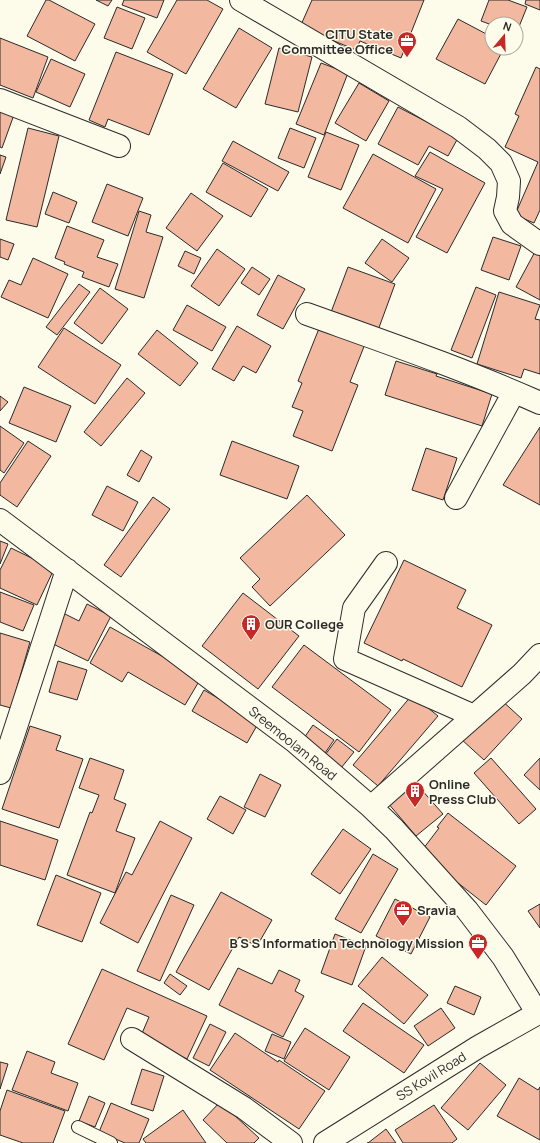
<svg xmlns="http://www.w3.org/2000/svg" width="540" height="1143" font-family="Manrope,sans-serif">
<rect width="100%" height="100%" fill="#fdfbea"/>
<path fill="#f2b8a0" stroke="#2b2b2b" d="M46 0H49L95 24 75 61 27 36Z
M96 0H112L108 6Z
M124 0H164L157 18 122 5Z
M177 0H207L223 9 186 74 147 52Z
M312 0H424L401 58 360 41 356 50 300 27Z
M489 0H508L527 7 516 34V24H492V25L481 21Z
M526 0H540V10L525 4Z
M117 7 145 18 132 49 104 38Z
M458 19 492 37V48H504L485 84 436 59Z
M239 28 272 48 236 108 203 89Z
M0 38 48 57 33 98 0 85Z
M279 48 312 57 298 112 265 104Z
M116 52 173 74 149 135 108 119 105 127 89 120Z
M51 59 85 74 70 107 36 92Z
M321 63 348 73 324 135 296 124Z
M536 67 540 69V210L534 223 515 215 538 162 505 147 519 116 515 114Z
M359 83 389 101 366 141 335 123Z
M0 107 15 112 2 148 0 147Z
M398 107 458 138 448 156 429 146 418 165 378 144Z
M28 128 59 136 37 227 6 220Z
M290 128 316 138 304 168 278 158Z
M326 132 359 145 341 190 308 177Z
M233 141 289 172 278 191 222 161Z
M430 152 485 183 447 253 416 237 443 189 415 176Z
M373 154 436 189 408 243 343 208Z
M0 155 6 157 0 174Z
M223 163 268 189 251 217 206 192Z
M107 184 143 198 128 236 92 222Z
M53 192 77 202 69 223 45 214Z
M191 193 223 216 197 251 166 228Z
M139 211 151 215 146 232 163 237 144 298 115 289Z
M67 226 104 240 97 257 118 264 109 287 82 277 84 272 64 264 65 262 55 258Z
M493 237 521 246 509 280 481 270Z
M0 239 14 244 8 260 0 257Z
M382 239 409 258 392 282 365 263Z
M537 248 540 250V300L516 287Z
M217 249 245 269 219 306 191 286Z
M185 251 201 258 194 274 178 266Z
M33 258 68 274 48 318 1 297 9 280 21 285Z
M252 267 270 279 259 295 241 283Z
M348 267 395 284 377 333 330 315Z
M278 275 305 289 283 329 257 315Z
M79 284 90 292 57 335 46 327Z
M476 287 496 295 472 358 451 350Z
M100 288 128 309 102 344 74 323Z
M499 292 540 305 535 319 540 320V374L524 369 521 378 477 364Z
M187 305 226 327 212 351 173 330Z
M237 326 271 346 256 373 243 366 234 381 212 369Z
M320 326 365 344 350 382 358 385 332 451 293 436 303 411 292 407 302 383 298 381Z
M64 328 121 365 95 404 38 367Z
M157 330 198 363 180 386 138 354Z
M396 361 437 374 436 376 492 394 482 426 385 395Z
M127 378 145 393 101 446 84 432Z
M24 387 71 406 56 442 9 423Z
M0 396 8 402 0 411Z
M0 426 24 443 4 473 0 470Z
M540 427V505L503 485Z
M28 441 51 456 17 507 0 495V483Z
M232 441 299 466 287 499 220 475Z
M426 448 457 458 443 500 412 490Z
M141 450 152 457 139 482 127 475Z
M107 486 138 502 123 531 92 515Z
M307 495 345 535 270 606 252 587 260 579 240 558Z
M153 497 170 509 121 577 104 565Z
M0 541 8 544 0 564Z
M11 548 54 569 37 605 0 588V570Z
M404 560 466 590 457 608 492 625 462 687 403 659 402 661 364 643Z
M0 592 34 605 23 631 0 622Z
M243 593 299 636 258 689 202 646Z
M87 604 111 616 88 661 47 641 61 612 79 621Z
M110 627 201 678 185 705 128 672 122 682 90 663Z
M0 633 30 642 11 708 0 705Z
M304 645 391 710 359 752 272 687Z
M58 661 87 670 77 700 49 692Z
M204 690 259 722 247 743 192 711Z
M412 695 438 716 378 786 353 765Z
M499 698 522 719 484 760 461 739Z
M313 725 334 740 325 753 304 738Z
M30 726 61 736 56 750 83 759 59 828 2 809Z
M337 739 354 752 341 768 325 755Z
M90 758 124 770 114 799 126 804 116 831 135 838 115 893 67 875 90 812 92 813 99 795 79 788Z
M491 758 536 809 519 824 474 773Z
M540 758V790L524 775Z
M260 774 281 785 265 817 244 807Z
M413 780 443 814 416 836 387 802Z
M220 796 246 810 233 834 207 819Z
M448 813 516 866 486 905 420 853 439 828 437 827Z
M0 821 58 840 45 880 0 865Z
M160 821 192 838 138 943 100 923 126 872 132 875Z
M343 829 371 849 340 894 311 874Z
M373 854 398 869 361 933 335 919Z
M56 875 101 893 82 942 37 925Z
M221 892 272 920 257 946 239 937 209 990 176 972Z
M171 895 194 905 160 981 137 971Z
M395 899 430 917 411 954 376 936Z
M540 904V928L528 911Z
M335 934 366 946 352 985 321 973Z
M382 957 428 995 404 1024 358 986Z
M238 968 272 984 279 970 300 980 295 991 304 996 283 1037 219 1005Z
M102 969 207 1016 187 1059 140 1038 149 1017 127 1008 104 1060 68 1044Z
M170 974 187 986 180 995 164 983Z
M455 986 481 997 474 1015 447 1003Z
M363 1003 424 1045 404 1073 343 1031Z
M441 1008 455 1028 428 1046 414 1026Z
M210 1024 226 1032 209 1066 193 1058Z
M305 1028 350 1057 329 1090 284 1061Z
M235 1033 278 1062 279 1060 325 1091 299 1129 210 1070Z
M272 1034 291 1042 284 1059 265 1051Z
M27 1051 55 1062 51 1073 78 1083 68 1111 12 1090Z
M0 1062 8 1064 0 1089Z
M480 1063 506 1085 468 1130 441 1108Z
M142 1069 164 1076 153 1111 131 1104Z
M519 1078 538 1090 540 1087V1140L497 1116Z
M7 1090 65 1111 53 1143H23L0 1135V1111Z
M89 1096 105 1103 95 1127 79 1121Z
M220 1102 259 1138 254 1143H227L203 1120Z
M111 1103 149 1119 139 1143H125L99 1132Z
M434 1105 457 1139 452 1143H403L395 1130Z
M183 1110 206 1143H146L143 1139Z
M386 1129 396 1143H367H368Z"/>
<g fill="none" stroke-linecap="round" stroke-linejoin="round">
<g stroke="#2b2b2b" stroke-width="14">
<path id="lane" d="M78 1127 111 1143"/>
</g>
<g stroke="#2b2b2b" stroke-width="24">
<path id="street" d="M241 0 458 127 487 149 501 163 509 181 508 197 505 211 512 224 540 244
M0 100 119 146
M307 314C385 342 464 369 540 403
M456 498 514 392
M0 520 294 741 371 807 394 829 467 910 503 957 538 1014
M386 563 354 608 345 659 474 716
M0 773 11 742 67 570
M371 807 522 674 540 655
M132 1039 244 1108 291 1143"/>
</g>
<g stroke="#2b2b2b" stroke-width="24">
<path id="secondary" d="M325 1143 478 1047 540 1012"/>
</g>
<use href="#lane" stroke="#fdfbea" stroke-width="12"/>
<use href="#street" stroke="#fdfbea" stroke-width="22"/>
<use href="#secondary" stroke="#fdfbea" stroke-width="22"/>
</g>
<defs>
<g id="office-pin" transform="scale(1)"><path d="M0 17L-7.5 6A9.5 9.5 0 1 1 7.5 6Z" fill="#c62828" stroke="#fdfbea"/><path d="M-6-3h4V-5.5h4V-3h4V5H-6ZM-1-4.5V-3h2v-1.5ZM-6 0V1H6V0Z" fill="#fff"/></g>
<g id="building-pin" transform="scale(1)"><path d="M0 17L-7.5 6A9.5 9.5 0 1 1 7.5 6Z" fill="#c62828" stroke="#fdfbea"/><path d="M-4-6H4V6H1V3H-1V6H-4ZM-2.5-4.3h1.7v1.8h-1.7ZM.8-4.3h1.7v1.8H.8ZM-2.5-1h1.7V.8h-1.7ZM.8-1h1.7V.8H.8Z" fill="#fff"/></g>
</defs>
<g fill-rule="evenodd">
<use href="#office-pin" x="407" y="41"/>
<use href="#building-pin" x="251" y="624"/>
<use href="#building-pin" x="415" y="791"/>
<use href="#office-pin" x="403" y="910"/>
<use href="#office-pin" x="478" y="943"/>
</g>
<g text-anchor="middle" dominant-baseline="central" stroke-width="3" stroke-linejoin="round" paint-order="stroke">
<g font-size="13" font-weight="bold" fill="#2b2b2b" stroke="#fdfbea" text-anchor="start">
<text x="393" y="34" text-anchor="end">CITU State<tspan x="393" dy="15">Committee Office</tspan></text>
<text x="265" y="624">OUR College</text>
<text x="429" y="784">Online<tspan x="429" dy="15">Press Club</tspan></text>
<text x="417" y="910">Sravia</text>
<text x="464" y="943" text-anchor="end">B S S Information Technology Mission</text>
</g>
<g font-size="13" fill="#2b2b2b" stroke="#fdfbea">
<text transform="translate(293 743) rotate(39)">Sreemoolam Road</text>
<text transform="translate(431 1076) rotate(-32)">SS Kovil Road</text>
</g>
</g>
<g transform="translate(504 36) rotate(19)"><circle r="19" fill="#fdfbea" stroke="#a9a89e"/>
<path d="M0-3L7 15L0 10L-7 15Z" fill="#c62828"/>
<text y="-6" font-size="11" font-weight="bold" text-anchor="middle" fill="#2b2b2b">N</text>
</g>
</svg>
